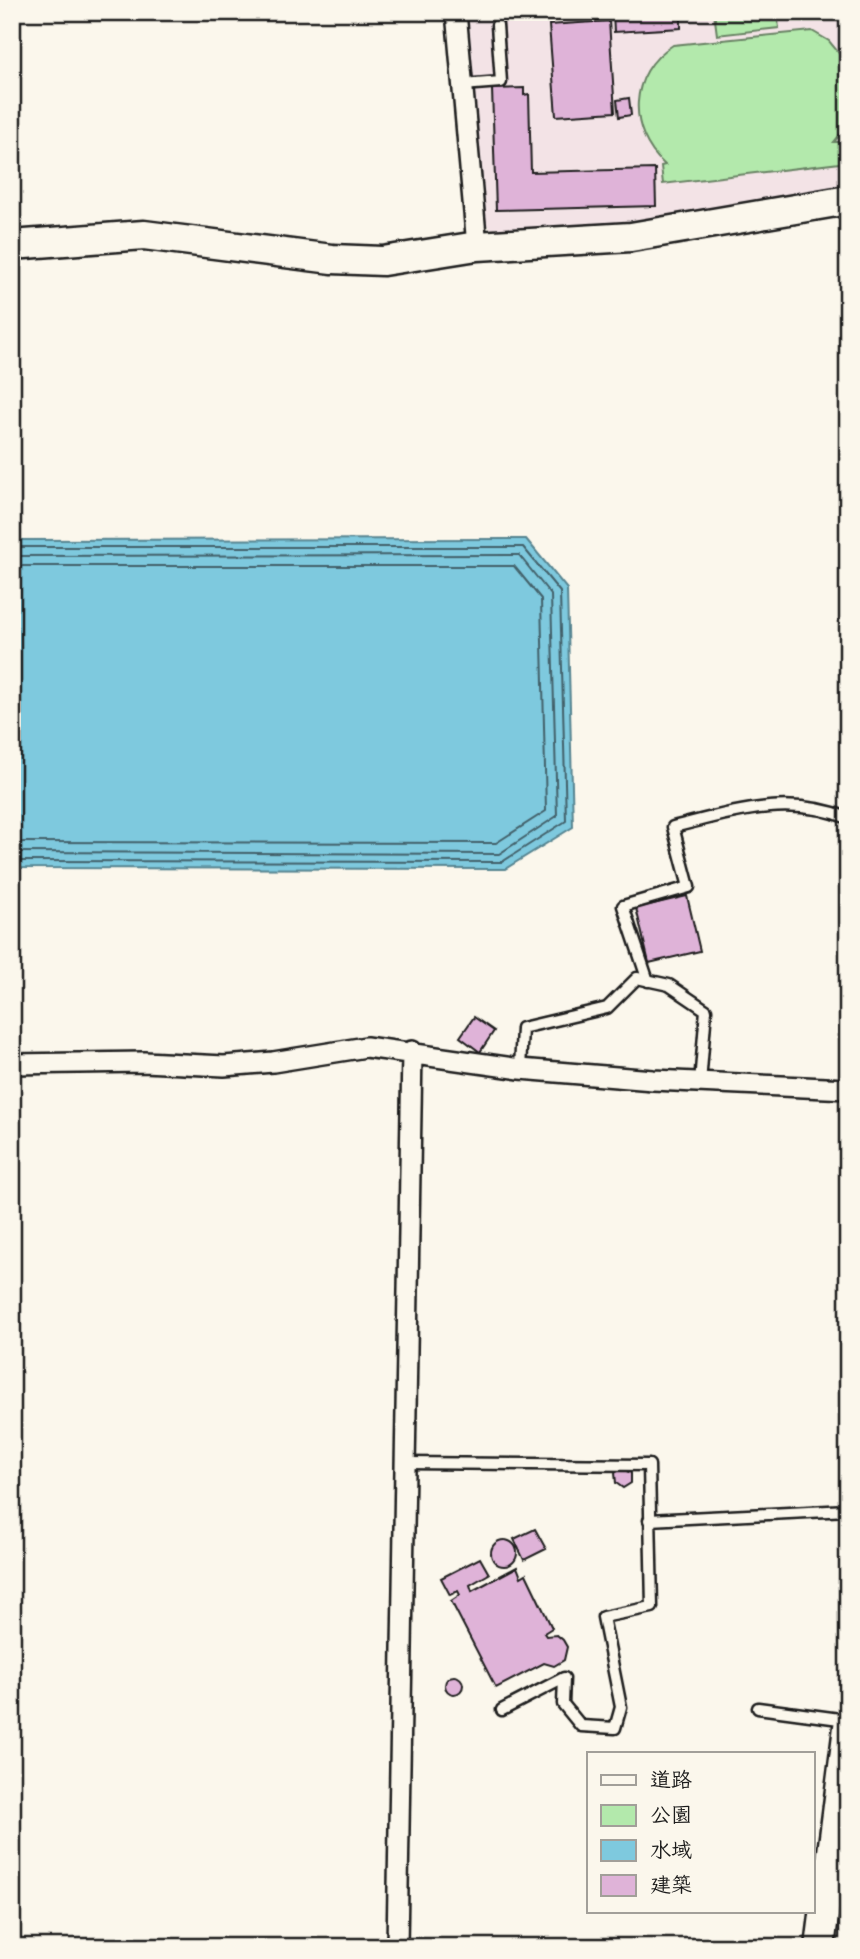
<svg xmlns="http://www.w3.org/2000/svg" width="860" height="1959" font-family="Mynerve,'LXGW WenKai TC',sans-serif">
<rect width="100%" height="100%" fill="#fbf7ec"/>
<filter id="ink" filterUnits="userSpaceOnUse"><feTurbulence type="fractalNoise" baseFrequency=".0143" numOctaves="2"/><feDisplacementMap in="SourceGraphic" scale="14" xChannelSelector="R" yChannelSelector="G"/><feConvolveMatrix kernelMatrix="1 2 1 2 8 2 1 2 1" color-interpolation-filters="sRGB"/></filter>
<g filter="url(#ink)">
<path fill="#f3e3e6" d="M467 12H848V196L655 224 499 237 483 221Z"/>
<path fill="#b3e9ac" stroke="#688264" stroke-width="2" d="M714 12H777L779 28 717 35Z
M812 31 829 41 848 64V125L834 142H848V162L663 184 661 166 665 165C627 131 628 73 673 45Z"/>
<path fill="#7ec9de" stroke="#578490" stroke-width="2" d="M526 539 567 589 573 827 505 869 12 868V540Z"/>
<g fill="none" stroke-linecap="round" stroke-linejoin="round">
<path stroke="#43616a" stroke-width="2" d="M12 547H523L560 592 566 821 502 862 12 861
M12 556 519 555 551 595 557 816 499 854 12 852
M12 566H514L541 599 546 811 496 843 12 842"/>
</g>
<path fill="#dfb3d8" stroke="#1c1c1c" stroke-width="2" d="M613 12H681V28L614 32Z
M609 21 615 112 556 116 549 25Z
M524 88V95L529 94 531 172 655 169 656 206 496 210 492 89Z
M629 98 631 115 619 117 617 100Z
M687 896 700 951 649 963 636 908Z
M474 1017 494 1031 480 1052 460 1037Z
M622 1469 631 1473V1483L623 1488 616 1483 615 1473Z
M535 1529 546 1549 524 1560 514 1539Z
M491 1553a13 13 0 1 1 26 0a13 13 0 1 1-26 0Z
M480 1558 489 1574 470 1585 472 1591 517 1567 521 1577 526 1574 552 1628 544 1633 546 1636 557 1635 563 1640 567 1647 564 1660 554 1666 544 1663 496 1688 451 1601 460 1595 458 1591 450 1595 441 1578Z
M445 1685a9 9 0 1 1 18 0a9 9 0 1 1-18 0Z"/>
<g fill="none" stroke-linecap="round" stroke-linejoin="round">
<g stroke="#1c1c1c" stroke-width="15">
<path id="lane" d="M462 85 501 82 497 25
M648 981 623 906 689 887 673 827C734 812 787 794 848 818
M520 1069 522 1028 607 1008 637 978 669 985 706 1010 700 1083
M406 1463 649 1465 652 1607 603 1617 621 1707 615 1728 581 1726 563 1704 564 1678 502 1710
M649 1520 848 1510
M758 1708 847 1720"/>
</g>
<g stroke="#1c1c1c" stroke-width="24">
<path id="street" d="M456 12 477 246
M12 1064 144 1062 224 1066 273 1062 366 1047 520 1069 653 1080 848 1089
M397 1947 412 1051"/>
</g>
<g stroke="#1c1c1c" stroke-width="33">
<path id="secondary" d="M12 245 144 235 332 259 383 261 477 246 631 237 848 200
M820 1947 848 1727"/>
</g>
<use href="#lane" stroke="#fbf7ec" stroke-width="10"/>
<use href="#street" stroke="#fbf7ec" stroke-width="19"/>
<use href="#secondary" stroke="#fbf7ec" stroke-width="28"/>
</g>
</g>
<rect width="860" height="1959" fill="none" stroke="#fbf7ec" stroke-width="42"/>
<rect x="21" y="21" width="818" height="1917" fill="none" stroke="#1c1c1c" stroke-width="2.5" filter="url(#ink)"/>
<rect x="587" y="1752" width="228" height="161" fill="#fbf7ec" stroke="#a29f99" stroke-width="2"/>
<rect x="601" y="1775" width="35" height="10" fill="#fbf7ec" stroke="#a29f99" stroke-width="2"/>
<text x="650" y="1787" font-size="21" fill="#1c1c1c">道路</text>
<rect x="601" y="1805" width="35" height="21" fill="#b3e9ac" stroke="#a29f99" stroke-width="2"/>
<text x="650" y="1822" font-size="21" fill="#1c1c1c">公園</text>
<rect x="601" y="1840" width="35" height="21" fill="#7ec9de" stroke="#a29f99" stroke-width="2"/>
<text x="650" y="1857" font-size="21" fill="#1c1c1c">水域</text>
<rect x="601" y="1875" width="35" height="21" fill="#dfb3d8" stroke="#a29f99" stroke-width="2"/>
<text x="650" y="1892" font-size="21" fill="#1c1c1c">建築</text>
</svg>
